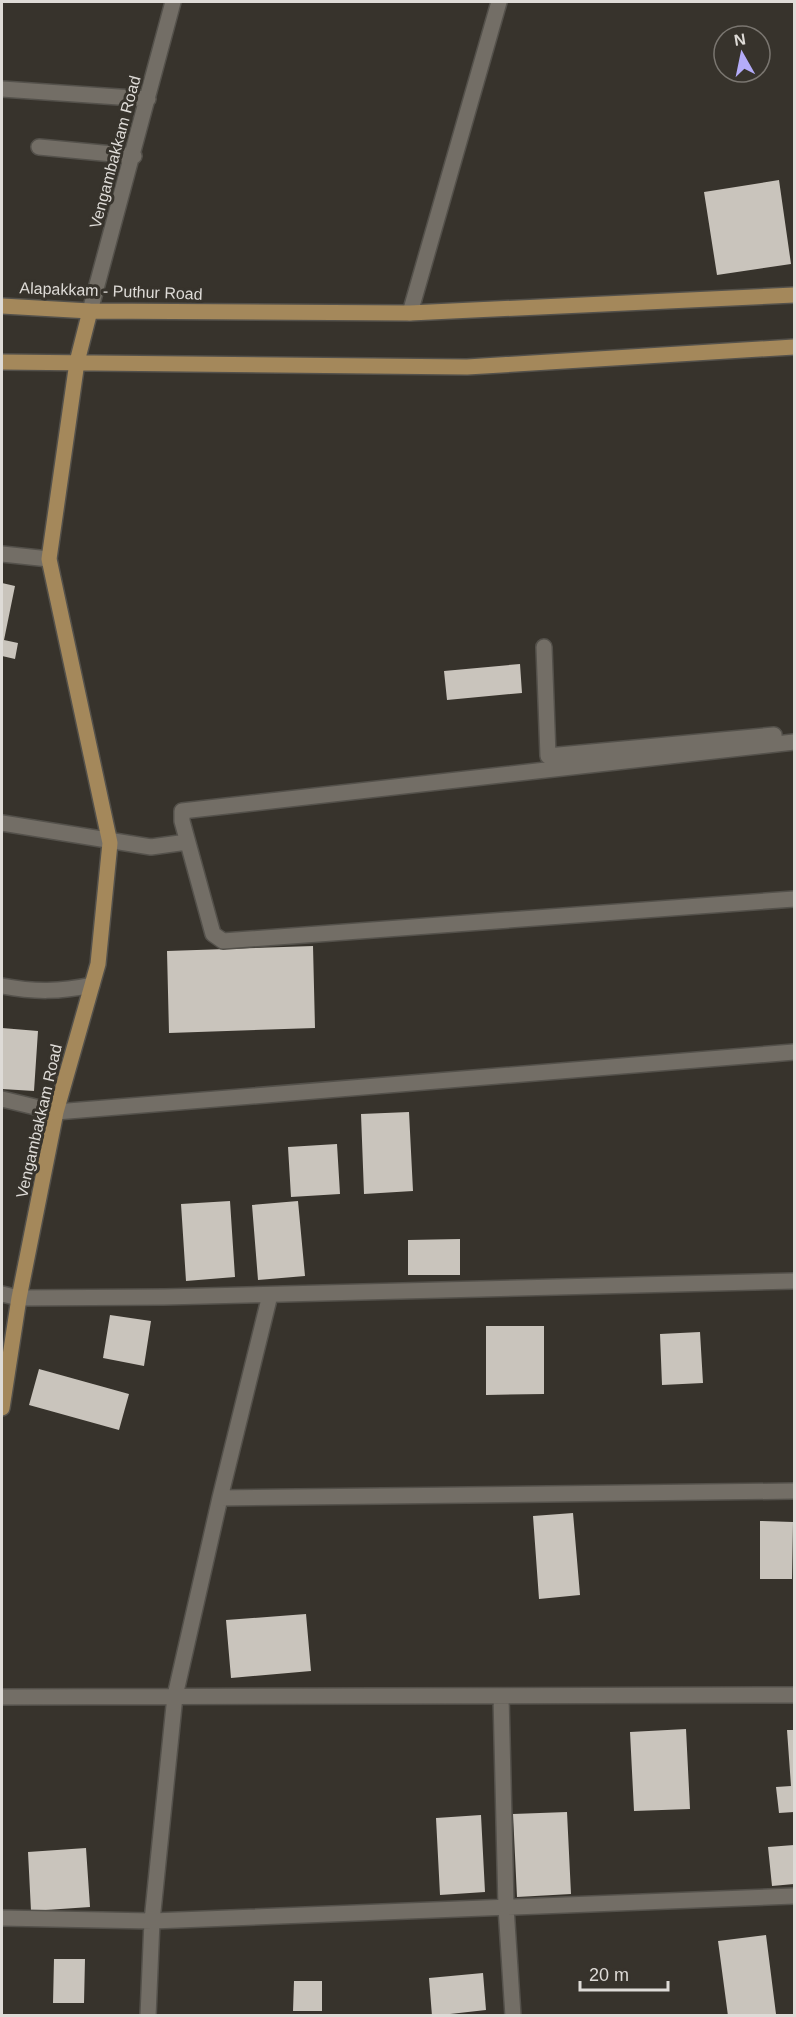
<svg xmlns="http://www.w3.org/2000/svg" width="796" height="2017" font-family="Helvetica,sans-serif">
<rect width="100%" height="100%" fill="#37332c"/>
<path fill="#c9c4bc" d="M779 180 791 264 717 275 704 192Z
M2 583 15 586 4 640 18 643 15 659 2 656Z
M520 664 522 693 447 700 444 671Z
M313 946 315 1028 169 1033 167 951Z
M2 1028 38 1031 34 1091 2 1089Z
M409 1112 413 1191 364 1194 361 1114Z
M337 1144 340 1194 291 1197 288 1147Z
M230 1201 235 1277 186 1281 181 1204Z
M298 1201 305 1276 258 1280 252 1205Z
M460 1239V1275H408V1240Z
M110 1315 151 1321 144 1366 103 1358Z
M486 1326H544V1394L486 1395Z
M700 1332 703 1383 662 1385 660 1334Z
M39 1369 129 1394 119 1430 29 1405Z
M573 1513 580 1595 539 1599 533 1516Z
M760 1521 793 1522 792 1579H760Z
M306 1614 311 1671 231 1678 226 1620Z
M686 1729 690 1809 634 1811 630 1732Z
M787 1730H794V1812L779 1813 776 1787 791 1786Z
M567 1812 571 1894 517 1897 513 1814Z
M481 1815 485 1892 440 1895 436 1818Z
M794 1845V1884L772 1886 768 1847Z
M86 1848 90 1907 31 1911 28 1852Z
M766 1935 776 2014 728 2016 718 1941Z
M54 1959H85L84 2003H53Z
M483 1973 486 2010 432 2016 429 1978Z
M294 1981H322V2011H293Z"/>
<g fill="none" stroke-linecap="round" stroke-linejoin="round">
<g stroke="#54514b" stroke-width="18">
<path id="minor" d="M2 89 148 99
M39 147 134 156
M90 311 173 2
M410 313 499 2
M2 554 49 559
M544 647 548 756 774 735
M794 742 182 811V821L213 934 223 941 794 899
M2 823 151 847 187 842
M2 986C34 992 60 992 92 985
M2 1099 56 1112 794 1052
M2 1294 19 1298 164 1297 794 1281
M220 1498 794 1491
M501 1696 506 1907 513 2016
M2 1697 794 1695
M2 1918 152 1921 794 1896
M148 2016 152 1921 175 1696 220 1498 270 1295"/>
</g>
<g stroke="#54514b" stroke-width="18">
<path id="major" d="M2 306 90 311 410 313 794 295
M2 362 467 367 794 347
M2 1408 19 1298 56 1112 98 964 110 843 49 559 77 362 90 311"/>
</g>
<use href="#minor" stroke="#736e66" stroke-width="15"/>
<use href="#major" stroke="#a4885b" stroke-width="15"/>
</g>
<g text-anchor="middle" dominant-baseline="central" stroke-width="6" stroke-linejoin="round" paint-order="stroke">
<g font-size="16" fill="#dedbd7" stroke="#37332c">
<text transform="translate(115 152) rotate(-75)">Vengambakkam Road</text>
<text transform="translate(111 291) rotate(2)">Alapakkam - Puthur Road</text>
<text transform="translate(39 1121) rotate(-77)">Vengambakkam Road</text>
</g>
</g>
<rect width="796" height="2017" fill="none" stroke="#dedbd7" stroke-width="6"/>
<g transform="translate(742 54) rotate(351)"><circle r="28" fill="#37332c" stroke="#7a7670" stroke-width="1.5"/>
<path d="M0-4.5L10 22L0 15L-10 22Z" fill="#b4acf9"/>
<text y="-9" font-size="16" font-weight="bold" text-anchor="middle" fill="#dedbd7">N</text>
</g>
<path d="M580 1981v9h88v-9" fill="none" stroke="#dedbd7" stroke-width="3"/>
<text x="589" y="1981" font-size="18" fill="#dedbd7" stroke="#37332c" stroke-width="4.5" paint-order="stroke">20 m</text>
</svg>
